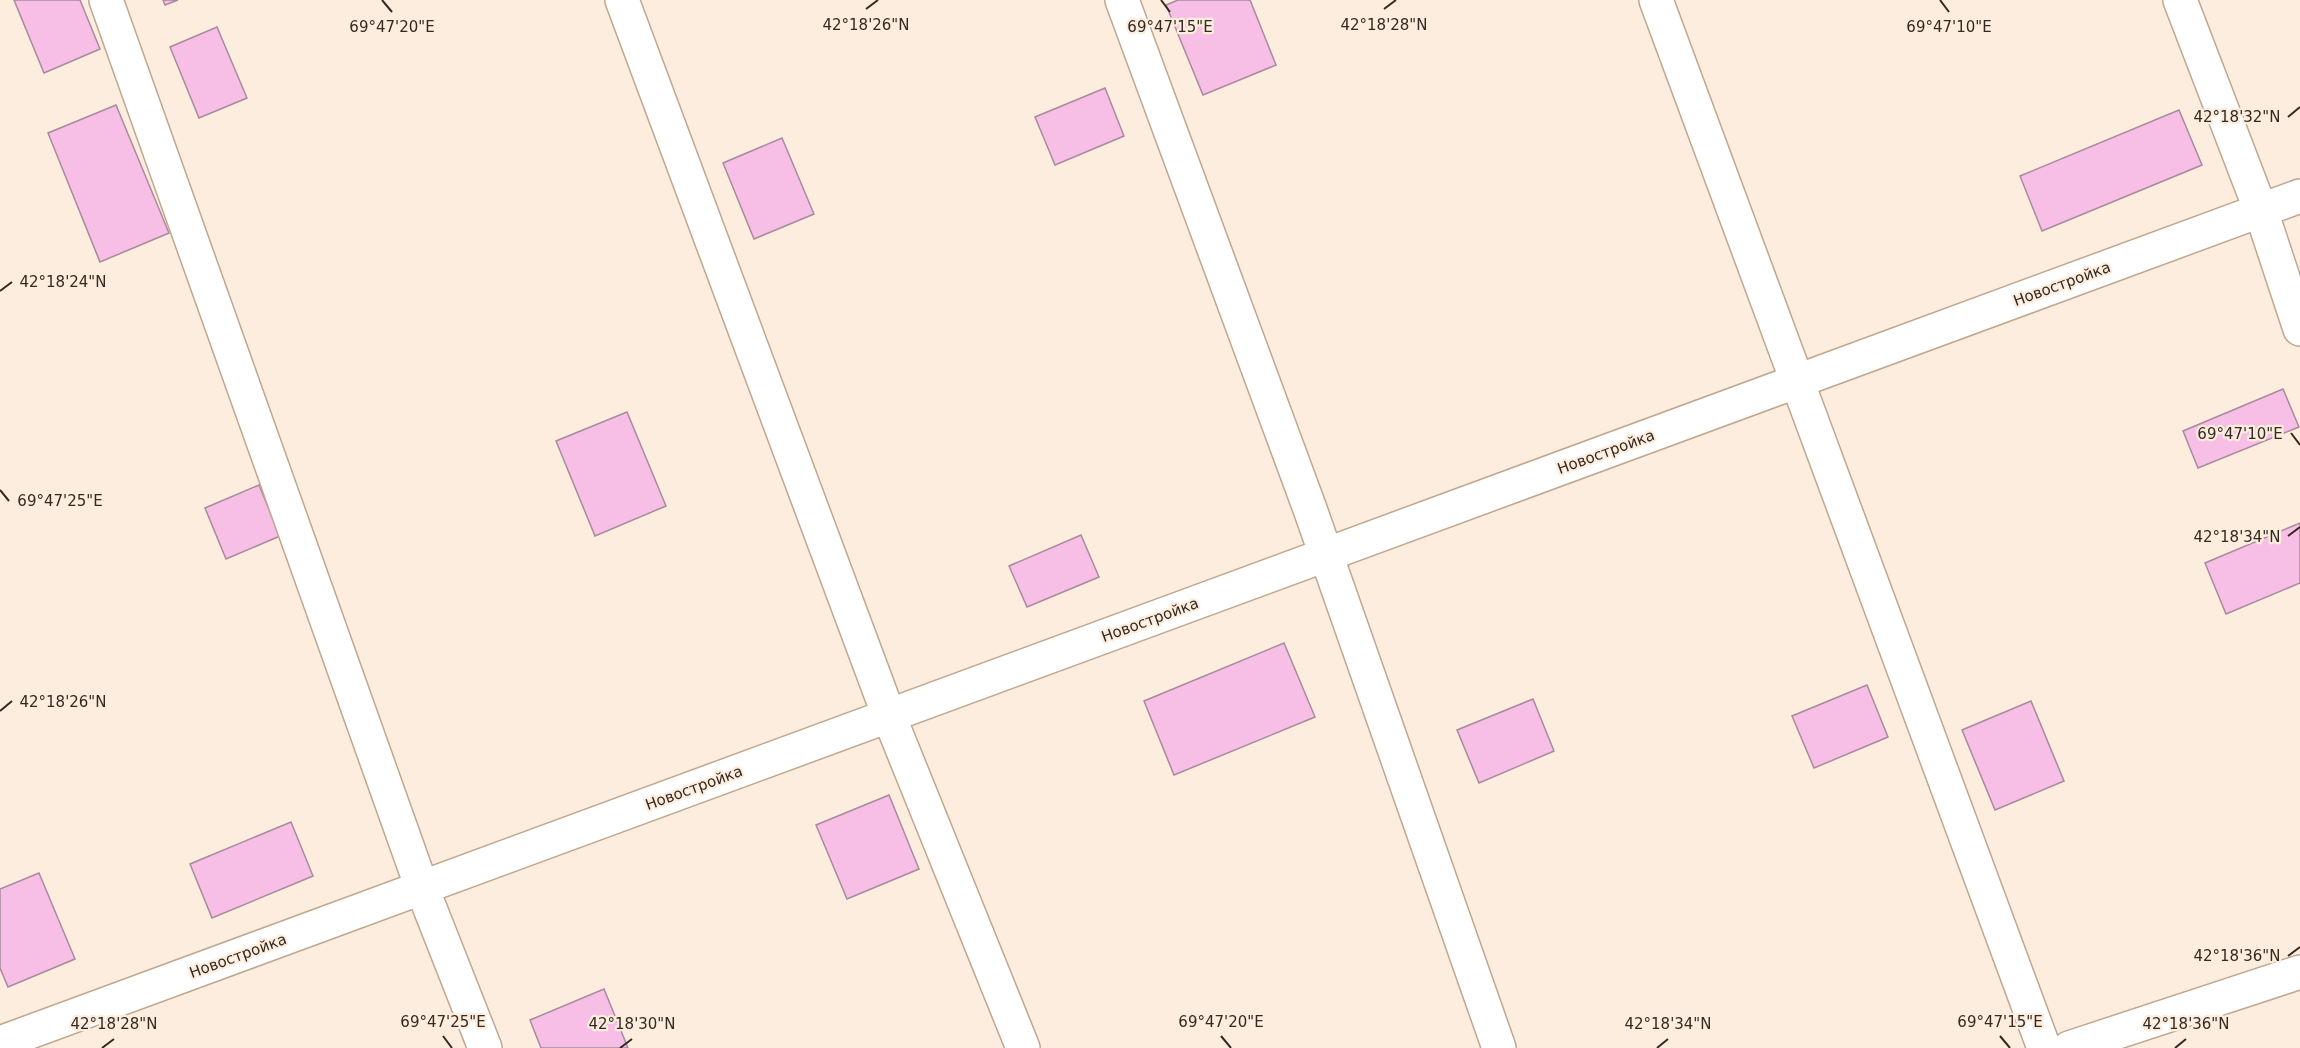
<svg xmlns="http://www.w3.org/2000/svg" width="2300" height="1048" font-family="'DejaVu Sans',sans-serif">
<rect width="100%" height="100%" fill="#fdedde"/>
<path fill="#f7bfe5" stroke="#a78a9d" stroke-width="1.5" d="M14 0H80L100 49 44 73Z
M163 0H178L165 5Z
M1178 0H1250L1276 65 1203 95 1166 5Z
M217 27 247 98 199 118 170 47Z
M1105 88 1124 136 1055 165 1035 117Z
M116 105 169 233 100 262 48 133Z
M2179 110 2202 165 2042 231 2020 176Z
M782 138 814 214 754 239 723 163Z
M2283 389 2299 427 2198 468 2183 431Z
M627 412 666 506 595 536 556 441Z
M259 485 280 536 226 559 205 508Z
M2300 523V583L2226 614 2205 563Z
M1081 535 1099 577 1027 607 1009 566Z
M1284 643 1315 717 1174 775 1144 701Z
M1867 685 1888 737 1814 768 1792 716Z
M1533 699 1554 751 1479 783 1457 730Z
M2031 701 2064 781 1995 810 1962 730Z
M889 795 919 869 847 899 816 825Z
M291 822 313 876 212 918 190 864Z
M39 873 75 959 8 987 0 968V889Z
M604 989 628 1048H541L530 1020Z"/>
<g fill="none" stroke-linecap="round" stroke-linejoin="round">
<g stroke="#bfa78f" stroke-width="36">
<path id="minor" d="M106 0 422 888 485 1048
M622 0 889 716 1023 1048
M1122 0 1310 509 1499 1048
M1656 0 2044 1048
M2180 0 2261 211 2300 329
M0 1043 2300 196
M2069 1048 2300 972"/>
</g>
<use href="#minor" stroke="#fff" stroke-width="33"/>
</g>
<path fill="none" stroke="#332920" stroke-width="2" d="M382 0 392 12M1161 0 1170 12M1940 0 1949 12M866 9 878 0M1384 9 1396 0M2288 117 2300 107M0 291 12 282M2291 433 2300 445M0 490 9 501M2288 536 2300 527M0 711 12 701M2288 956 2300 947M443 1036 452 1048M1221 1036 1231 1048M2000 1036 2010 1048M102 1048 114 1039M620 1048 632 1039M1657 1048 1668 1039M2175 1048 2186 1039"/>
<g text-anchor="middle" dominant-baseline="central" stroke-width="4.5" stroke-linejoin="round" paint-order="stroke">
<g font-size="15" fill="#332920" stroke="#fdedde">
<text transform="translate(2062 284) rotate(-20)">Новостройка</text>
<text transform="translate(1606 452) rotate(-20)">Новостройка</text>
<text transform="translate(1150 620) rotate(-20)">Новостройка</text>
<text transform="translate(694 788) rotate(-20)">Новостройка</text>
<text transform="translate(238 956) rotate(-20)">Новостройка</text>
</g>
</g>
<g font-size="15" text-anchor="middle" fill="#332920" stroke="#fdedde" stroke-width="4.5" stroke-linejoin="round" paint-order="stroke">
<text x="866" y="30">42°18'26"N</text>
<text x="1384" y="30">42°18'28"N</text>
<text x="392" y="32">69°47'20"E</text>
<text x="1170" y="32">69°47'15"E</text>
<text x="1949" y="32">69°47'10"E</text>
<text x="2237" y="122">42°18'32"N</text>
<text x="63" y="287">42°18'24"N</text>
<text x="2240" y="439">69°47'10"E</text>
<text x="60" y="506">69°47'25"E</text>
<text x="2237" y="542">42°18'34"N</text>
<text x="63" y="707">42°18'26"N</text>
<text x="2237" y="961">42°18'36"N</text>
<text x="443" y="1027">69°47'25"E</text>
<text x="1221" y="1027">69°47'20"E</text>
<text x="2000" y="1027">69°47'15"E</text>
<text x="114" y="1029">42°18'28"N</text>
<text x="632" y="1029">42°18'30"N</text>
<text x="1668" y="1029">42°18'34"N</text>
<text x="2186" y="1029">42°18'36"N</text>
</g>
</svg>
